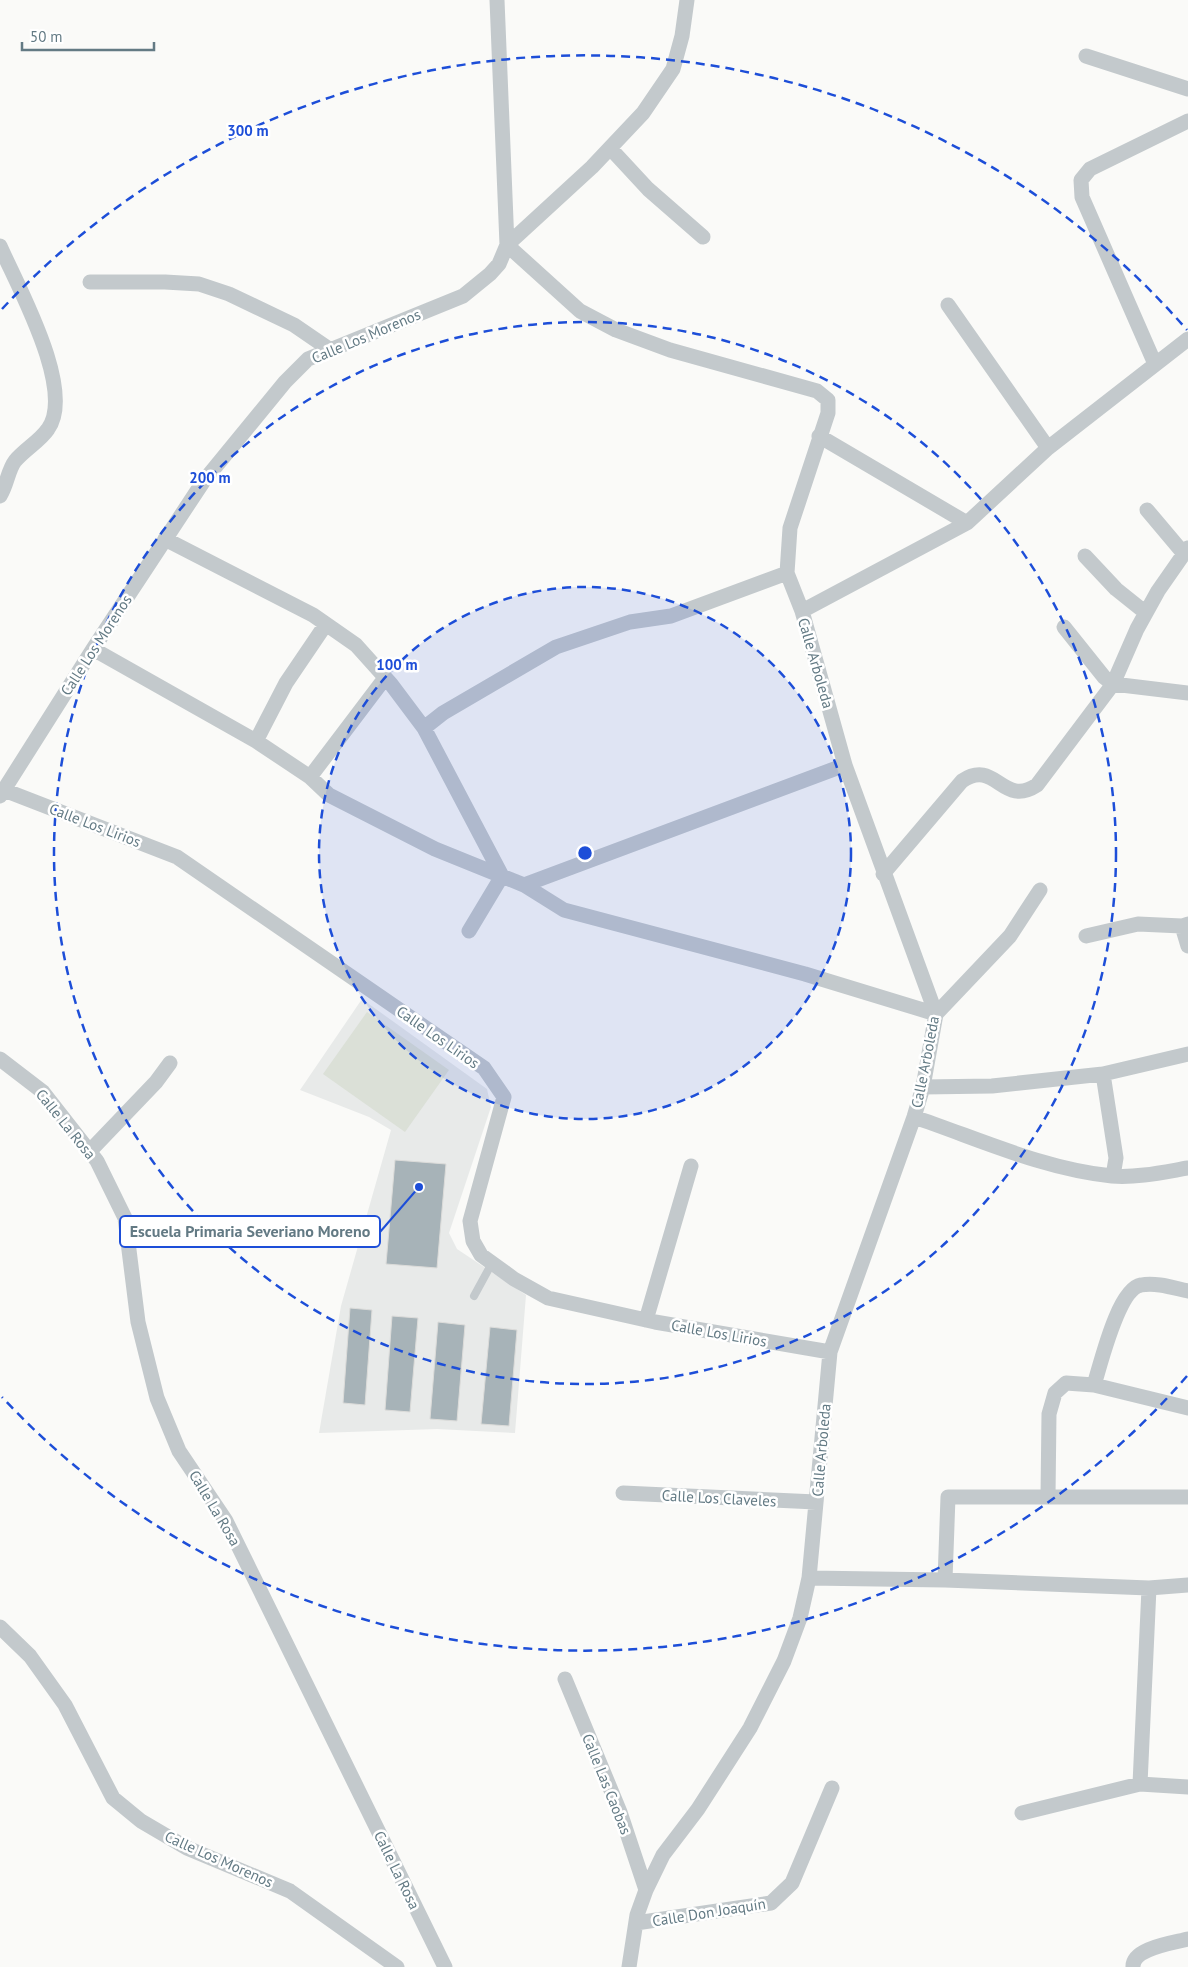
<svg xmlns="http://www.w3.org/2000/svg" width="1188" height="1967" font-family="'PT Sans',sans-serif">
<rect width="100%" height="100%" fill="#fafaf8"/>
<path fill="#e8eae9" d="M362 999 487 1089 491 1107 449 1233 457 1249 526 1295 515 1433 437 1429 319 1433 341 1306 391 1130 369 1117 300 1090Z"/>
<path fill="#dbe0d7" d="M367 1012 449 1070 405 1132 323 1074Z"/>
<path fill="#a7b3b8" stroke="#dcdcda" d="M395 1160 446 1164 437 1268 386 1264Z
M350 1308 372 1310 365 1405 343 1403Z
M392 1316 418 1318 410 1412 385 1410Z
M438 1322 465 1325 457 1421 430 1419Z
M490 1327 517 1330 509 1426 481 1424Z"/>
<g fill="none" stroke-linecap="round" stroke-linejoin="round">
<path stroke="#c3c9cc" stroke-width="8" d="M474 1296 492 1263"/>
<path stroke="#c3c9cc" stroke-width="15" d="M1086 56 1188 89
M610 148 648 189 703 237
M0 246C17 285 76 390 48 429 40 441 25 449 15 461 8 470 7 485 0 496
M90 282H165L199 284 229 294 294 325 329 349
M948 305 1048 448
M1155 364 1082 197 1081 180 1090 169 1188 121
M819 436 967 523
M1147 510 1184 554
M165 539 313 615 356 645 391 684 424 728 502 876 469 931
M1085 556 1116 589 1146 613
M802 611 967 523 1048 448 1188 339
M1064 627 1104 677 1113 684 1188 693
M93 649 256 741 310 777 329 795 435 849 524 885 564 910 805 974 936 1014
M424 728 443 713 556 647 630 622 671 616 787 573
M256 741 286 683 326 624
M310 777 385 678
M4 790 177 857 484 1068 504 1097 470 1221 473 1241 481 1255 514 1279 548 1298 655 1322 830 1352
M0 796 93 649 203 482 285 382 308 359 463 296 490 274 499 264 507 245 497 0
M883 874 962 781C996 758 1002 808 1037 785L1113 684 1137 629 1158 591 1188 548
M524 885 845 765
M1182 926 1188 946
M1086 936 1138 924 1182 926 1188 924
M936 1014 1010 936 1040 890
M0 1059 43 1092 97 1161 125 1218 138 1322 157 1398 179 1451 226 1521 445 1967
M1103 1074 1116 1158 1113 1176
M923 1087 992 1086 1103 1074 1188 1054
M914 1117C979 1139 1043 1169 1112 1176 1137 1178 1164 1172 1188 1168
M89 1152 156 1082 170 1063
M646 1320 691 1166
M1094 1385C1101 1363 1118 1289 1141 1285 1156 1282 1174 1288 1188 1291
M623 1493 816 1502
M1048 1496 1049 1414 1055 1393 1066 1383 1094 1385 1188 1408
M809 1578 945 1580 1149 1588 1188 1585
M945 1580 948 1497H1188
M0 1627 30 1656 65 1705 113 1798 141 1821 187 1848 290 1891 397 1967
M565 1679 620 1812 646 1890
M1140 1784 1149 1588
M1022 1813 1140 1784 1188 1787
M636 1923 771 1903 792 1883 832 1788
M629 1967 637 1915 646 1890 663 1855 698 1809 750 1728 784 1661 800 1618 809 1578 830 1352 914 1117 923 1087 936 1014 845 765 802 611 787 573 790 528 828 413V400L817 391 670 350 616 330 580 311 507 245 592 167 643 113 673 69 682 36 687 0
M1133 1967C1132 1948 1173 1943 1188 1939"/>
</g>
<circle cx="585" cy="853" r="266" fill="#1d4ed8" fill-opacity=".12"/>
<g fill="none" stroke="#1d4ed8" stroke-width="2.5" stroke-dasharray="9 6">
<circle cx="585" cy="853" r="266"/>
<circle cx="585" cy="853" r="531"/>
<path d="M1187 1376A797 797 0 0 1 2 1397M2 309A797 797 0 0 1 1187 330"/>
</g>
<g text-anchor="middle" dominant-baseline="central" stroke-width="5" stroke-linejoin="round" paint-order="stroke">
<g font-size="15" fill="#637a84" stroke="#fff">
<text transform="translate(366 336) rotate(-23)">Calle Los Morenos</text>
<text transform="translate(96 645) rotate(-57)">Calle Los Morenos</text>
<text transform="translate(816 663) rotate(74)">Calle Arboleda</text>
<text transform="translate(95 825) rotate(21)">Calle Los Lirios</text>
<text transform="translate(438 1037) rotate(35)">Calle Los Lirios</text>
<text transform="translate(925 1062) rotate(-79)">Calle Arboleda</text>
<text transform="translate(66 1124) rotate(51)">Calle La Rosa</text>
<text transform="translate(719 1333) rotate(10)">Calle Los Lirios</text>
<text transform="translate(821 1450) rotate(-85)">Calle Arboleda</text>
<text transform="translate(719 1498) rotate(3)">Calle Los Claveles</text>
<text transform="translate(215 1508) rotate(59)">Calle La Rosa</text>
<text transform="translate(607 1784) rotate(68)">Calle Las Caobas</text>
<text transform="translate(219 1859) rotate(24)">Calle Los Morenos</text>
<text transform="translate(397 1870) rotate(64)">Calle La Rosa</text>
<text transform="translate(709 1912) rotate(-9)">Calle Don Joaquín</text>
</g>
</g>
<circle cx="585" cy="853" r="8" fill="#1d4ed8" stroke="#fff" stroke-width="2.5"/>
<g font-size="15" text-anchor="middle" font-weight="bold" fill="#1d4ed8" stroke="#fff" stroke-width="5" stroke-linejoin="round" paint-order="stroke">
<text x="248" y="136">300 m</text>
<text x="210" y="483">200 m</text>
<text x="397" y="670">100 m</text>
</g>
<path fill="none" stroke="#1d4ed8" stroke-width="2" d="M419 1187L380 1232"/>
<circle fill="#1d4ed8" stroke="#fff" stroke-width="2" cx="419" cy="1187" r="5"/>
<rect fill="#fff" stroke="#1d4ed8" stroke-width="2" x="120" y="1216" width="260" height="31" rx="5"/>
<g font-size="16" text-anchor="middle" font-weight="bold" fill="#637a84">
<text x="250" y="1237">Escuela Primaria Severiano Moreno</text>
</g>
<path d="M22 42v8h132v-8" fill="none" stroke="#637a84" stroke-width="2.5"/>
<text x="30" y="42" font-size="15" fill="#637a84" stroke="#ffffff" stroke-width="4" paint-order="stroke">50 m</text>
</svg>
